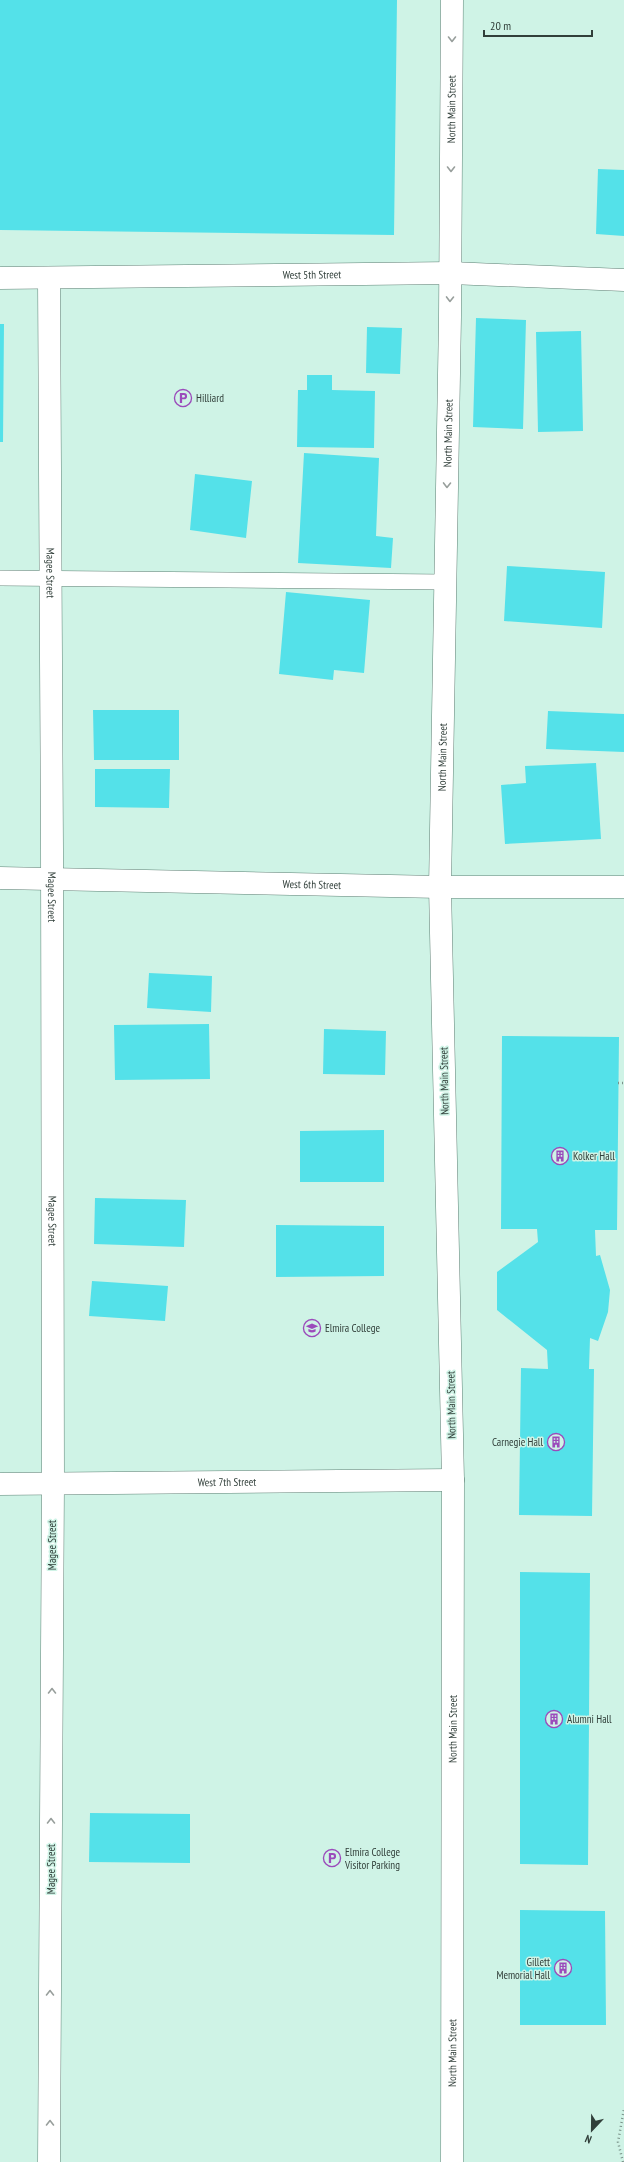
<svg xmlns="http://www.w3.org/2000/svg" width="624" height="2162" font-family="'PT Sans Narrow',sans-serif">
<rect width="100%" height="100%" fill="#cff3e6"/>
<path fill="#54e1e9" d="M0 0H397L394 235 0 230Z
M598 169 624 170V236L596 234Z
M476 318 526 320 523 429 473 427Z
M0 324H4L3 442H0Z
M367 327 402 328 400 374 366 373Z
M581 331 583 431 538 432 536 332Z
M307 375H332V390L375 391 374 448 297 447 298 390H307Z
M304 453 379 458 376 536 393 538 391 568 298 563Z
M195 474 252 481 246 538 190 530Z
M507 566 605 572 602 628 504 621Z
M286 592 370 600 364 673 334 670 333 680 279 674Z
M93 710H179V760H94Z
M548 711 624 714V752L546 749Z
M596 763 601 839 505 844 501 785 526 783 525 766Z
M95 769H170L169 808 95 807Z
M149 973 212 976 211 1012 147 1008Z
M209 1024 210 1079 115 1080 114 1025Z
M324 1029 386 1031 385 1075 323 1074Z
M502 1036 619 1037 617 1230H595L596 1256 600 1255 610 1290 608 1312 598 1341 590 1338 589 1369H594L592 1516 519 1515 521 1368 548 1369 547 1350 497 1310V1272L538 1242 537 1229H501Z
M384 1130V1182H300V1131Z
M95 1198 186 1200 184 1247 94 1244Z
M276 1225 384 1226V1276L276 1277Z
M92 1281 168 1286 165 1321 89 1316Z
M520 1572 590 1573 588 1865 520 1864Z
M90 1813 190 1814V1863L89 1862Z
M520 1910 605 1911 606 2025H520Z"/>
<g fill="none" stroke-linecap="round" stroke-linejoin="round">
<g stroke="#5f8075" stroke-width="16">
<path id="lane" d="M0 578 445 582"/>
</g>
<g stroke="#5f8075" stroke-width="23">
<g id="street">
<path id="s1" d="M0 278 451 273 624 280"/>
<path id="s2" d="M49 279 52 849 53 1483 49 2162"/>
<path id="s3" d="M0 878 440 887H624"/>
<path id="s4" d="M0 1484 453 1480"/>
<path id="s5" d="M452 2162 453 1480 440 887 450 317 452 0"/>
</g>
</g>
<path stroke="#7b938a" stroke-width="2.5" stroke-dasharray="1 3" stroke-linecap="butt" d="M618 1083H624
M623 2162 618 2142 624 2109"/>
<use href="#lane" stroke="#fff" stroke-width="15"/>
<use href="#street" stroke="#fff" stroke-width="22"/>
</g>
<defs><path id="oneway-chevron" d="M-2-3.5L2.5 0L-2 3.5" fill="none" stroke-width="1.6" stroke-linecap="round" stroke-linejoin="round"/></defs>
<g stroke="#989f9c">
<use href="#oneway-chevron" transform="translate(452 39) rotate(90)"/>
<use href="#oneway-chevron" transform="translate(451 169) rotate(90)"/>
<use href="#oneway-chevron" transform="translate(450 299) rotate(91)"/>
<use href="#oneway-chevron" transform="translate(447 485) rotate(91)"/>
<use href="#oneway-chevron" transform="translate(52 1691) rotate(-90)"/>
<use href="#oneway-chevron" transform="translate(51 1821) rotate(-90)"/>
<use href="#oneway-chevron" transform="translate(50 1993) rotate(-90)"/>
<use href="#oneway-chevron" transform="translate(50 2123) rotate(-90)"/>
</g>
<defs>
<g id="parking-ring" transform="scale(0.9)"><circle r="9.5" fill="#cff3e6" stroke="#9b4bbb" stroke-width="1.5"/><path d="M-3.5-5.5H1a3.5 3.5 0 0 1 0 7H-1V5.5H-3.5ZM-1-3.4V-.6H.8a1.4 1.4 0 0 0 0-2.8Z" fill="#9b4bbb"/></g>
<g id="building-ring" transform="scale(0.9)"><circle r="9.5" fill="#cff3e6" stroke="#9b4bbb" stroke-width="1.5"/><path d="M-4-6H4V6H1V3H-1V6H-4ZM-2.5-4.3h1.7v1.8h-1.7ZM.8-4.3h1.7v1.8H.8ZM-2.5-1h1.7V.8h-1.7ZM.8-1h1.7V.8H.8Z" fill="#9b4bbb"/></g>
<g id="university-ring" transform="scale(0.9)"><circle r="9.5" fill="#cff3e6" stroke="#9b4bbb" stroke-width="1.5"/><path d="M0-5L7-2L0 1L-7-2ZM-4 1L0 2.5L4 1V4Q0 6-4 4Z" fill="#9b4bbb"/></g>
</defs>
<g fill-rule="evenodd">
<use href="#parking-ring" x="183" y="398"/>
<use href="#building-ring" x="560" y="1156"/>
<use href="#university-ring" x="312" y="1328"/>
<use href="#building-ring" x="556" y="1442"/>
<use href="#building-ring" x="554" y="1719"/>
<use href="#parking-ring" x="332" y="1858"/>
<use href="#building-ring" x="563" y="1968"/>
</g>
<g text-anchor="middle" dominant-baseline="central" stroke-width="3" stroke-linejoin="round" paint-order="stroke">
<g font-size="11" fill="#313f3a" stroke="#cff3e6">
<text stroke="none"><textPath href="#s5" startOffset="2053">North Main Street</textPath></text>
<text stroke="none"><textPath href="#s1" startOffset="312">West 5th Street</textPath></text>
<text stroke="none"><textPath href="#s5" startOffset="1729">North Main Street</textPath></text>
<text stroke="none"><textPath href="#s2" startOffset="294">Magee Street</textPath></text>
<text stroke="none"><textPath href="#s5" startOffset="1405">North Main Street</textPath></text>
<text stroke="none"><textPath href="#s3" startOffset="312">West 6th Street</textPath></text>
<text stroke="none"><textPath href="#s2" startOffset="618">Magee Street</textPath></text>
<text transform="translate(444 1081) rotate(-91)">North Main Street</text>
<text stroke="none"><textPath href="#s2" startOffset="942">Magee Street</textPath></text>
<text transform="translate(451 1405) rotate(-91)">North Main Street</text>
<text stroke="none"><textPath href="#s4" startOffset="227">West 7th Street</textPath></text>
<text transform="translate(52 1545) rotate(-90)">Magee Street</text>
<text stroke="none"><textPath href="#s5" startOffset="433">North Main Street</textPath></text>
<text transform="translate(51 1869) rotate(-90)">Magee Street</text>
<text stroke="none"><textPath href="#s5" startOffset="109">North Main Street</textPath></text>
</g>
<g font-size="11" fill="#313f3a" stroke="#cff3e6" text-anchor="start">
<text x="196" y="398">Hilliard</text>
<text x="573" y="1156">Kolker Hall</text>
<text x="325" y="1328">Elmira College</text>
<text x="543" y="1442" text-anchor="end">Carnegie Hall</text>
<text x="567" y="1719">Alumni Hall</text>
<text x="345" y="1852">Elmira College<tspan x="345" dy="13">Visitor Parking</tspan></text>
<text x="550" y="1962" text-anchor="end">Gillett<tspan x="550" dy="13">Memorial Hall</tspan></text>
</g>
</g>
<g transform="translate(592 2130) rotate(202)" stroke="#cff3e6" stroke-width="3" paint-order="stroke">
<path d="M0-3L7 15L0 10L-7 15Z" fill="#313f3a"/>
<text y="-6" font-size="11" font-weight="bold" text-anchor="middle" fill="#313f3a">N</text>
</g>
<path d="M484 30v6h108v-6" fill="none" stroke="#313f3a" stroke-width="2"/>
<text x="490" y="30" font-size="12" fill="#313f3a" stroke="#cff3e6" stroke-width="3" paint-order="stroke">20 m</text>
</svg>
